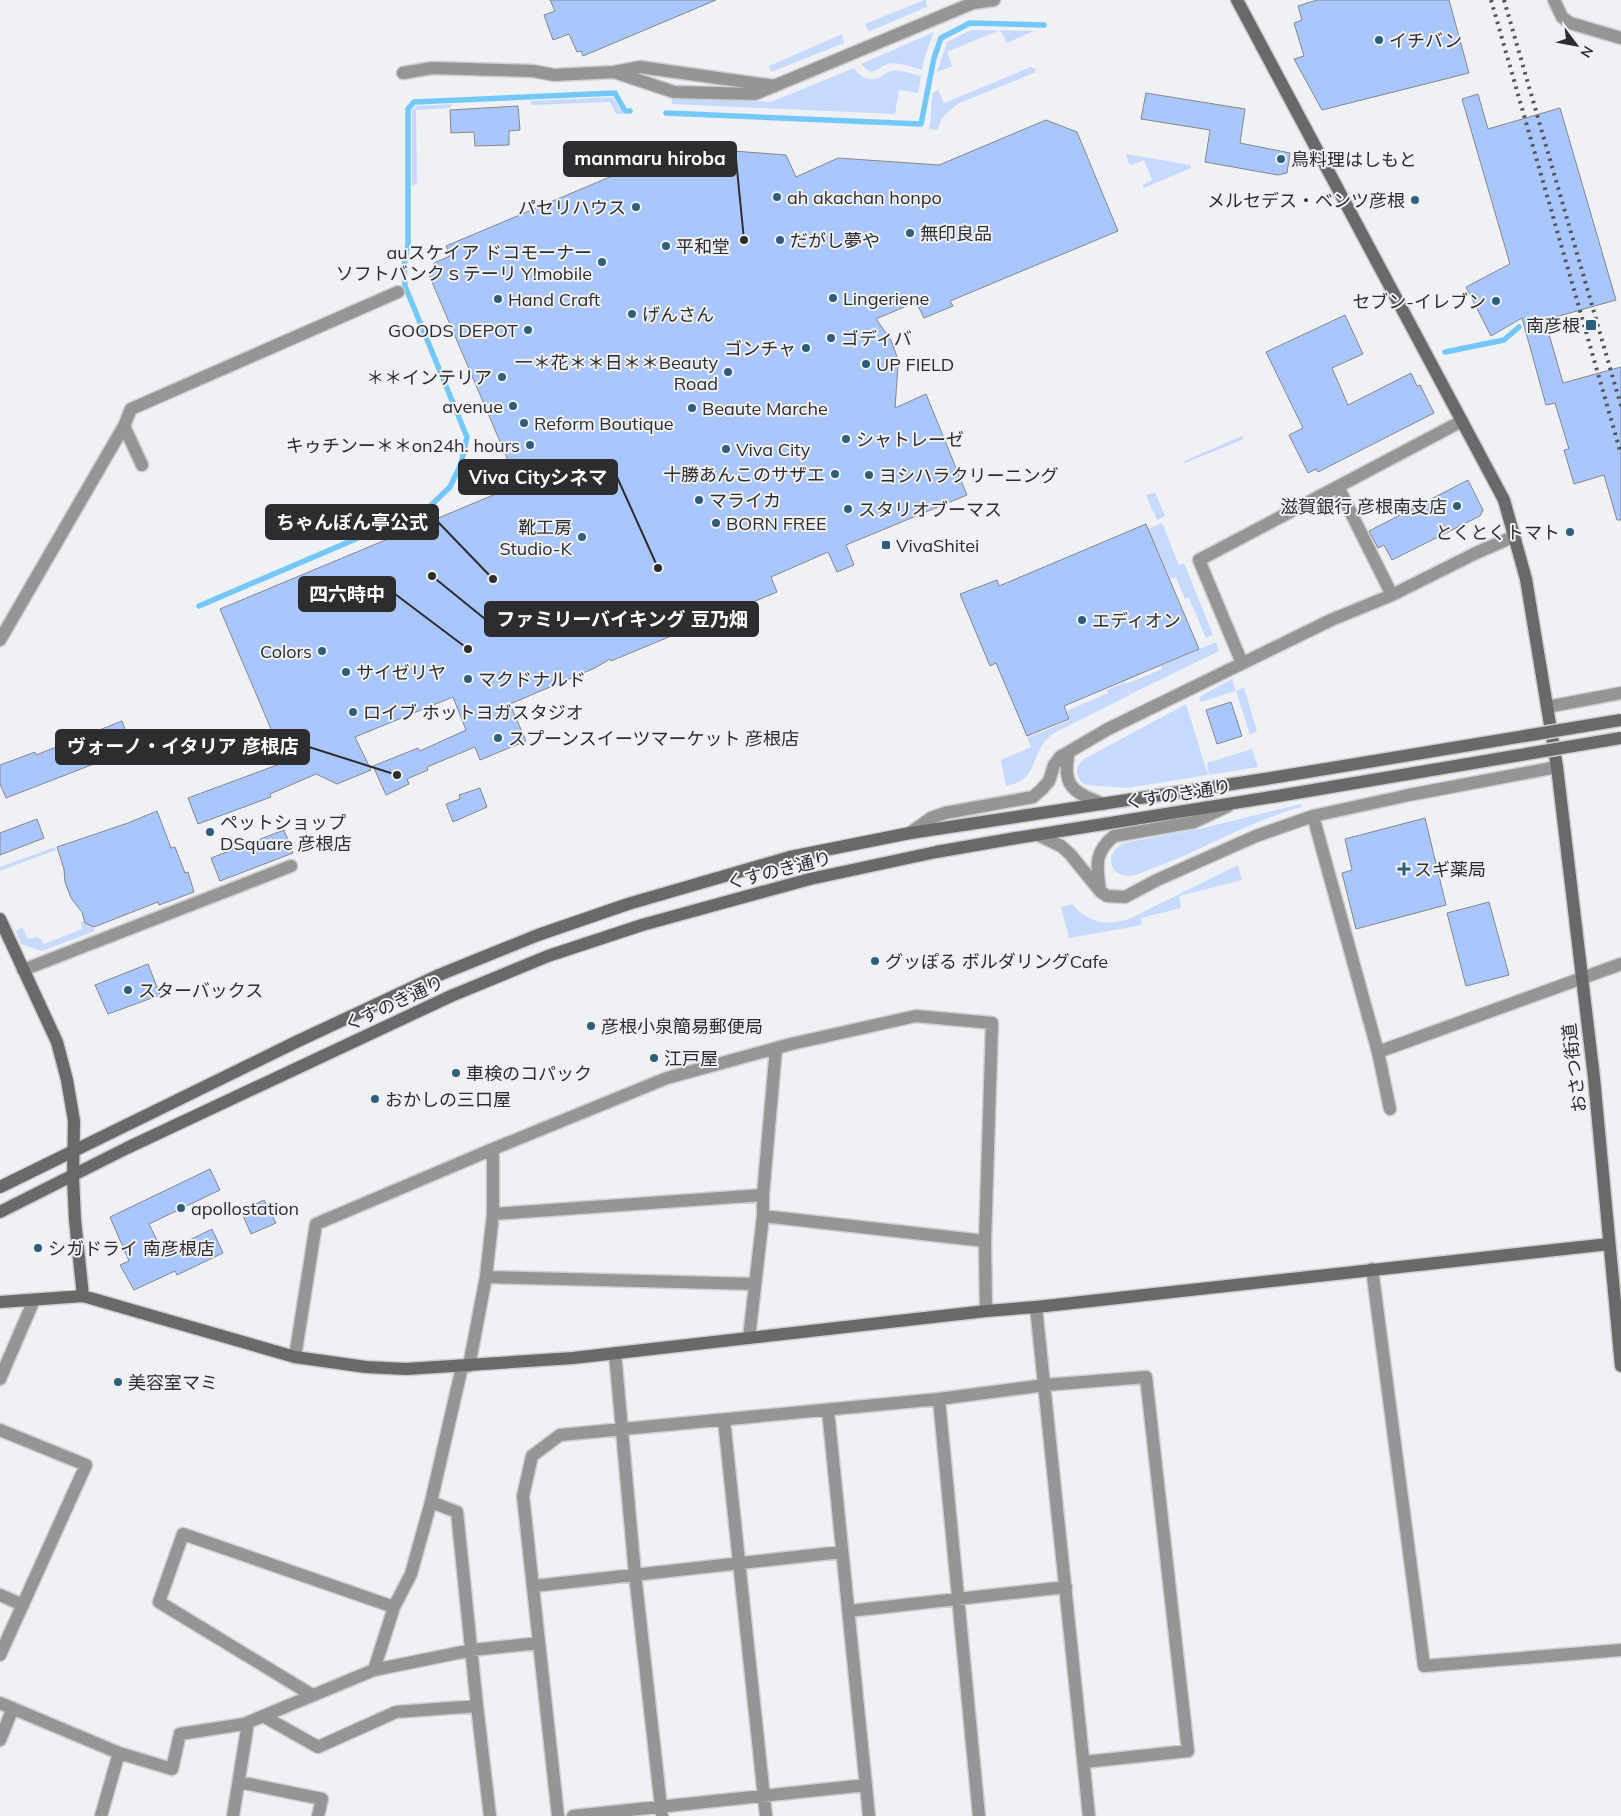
<svg xmlns="http://www.w3.org/2000/svg" width="1621" height="1816" font-family="Mulish,'Noto Sans JP',sans-serif">
<rect width="100%" height="100%" fill="#eff1f4"/>
<path fill="#c7dafe" d="M924 0H926L927 7 870 31H868L865 24Z
M971 30 1034 31 1007 43 1000 30 947 52 952 66 937 72 947 42Z
M934 32 925 56 922 70C911 67 896 60 885 65 879 68 877 71 870 72L861 64Z
M842 34 844 43 771 72 769 66Z
M1031 67 1036 70 1034 73 957 104 942 118 937 130 929 129C932 116 930 106 933 93L938 90 944 103Z
M854 68C860 76 868 82 878 78 884 76 886 71 893 71 902 70 913 74 921 76L918 93 899 90 895 114 672 104V99L676 98 771 102Z
M613 97 623 114H616L610 102 531 105V101Z
M452 104 450 108 416 110 417 183 412 186V110L417 106Z
M1126 154 1190 165 1191 168 1144 188 1142 185 1152 180 1144 160 1132 165 1129 164Z
M1242 436 1244 439 1185 463 1184 461Z
M1155 492 1165 516 1157 520 1146 495Z
M1162 523 1179 565 1184 563 1213 635 1206 638 1189 598 1185 599 1176 577 1170 579 1148 529Z
M1216 642 1219 651 1131 694 1127 687 1130 695C1113 704 1095 712 1078 721 1069 726 1058 730 1050 736 1028 756 1041 779 1006 786L1001 761 1003 759 1031 747 1027 738 1070 720 1067 711 1108 693 1107 690 1125 682 1126 684 1162 669 1161 666Z
M1232 679 1236 691 1244 687 1257 731 1250 735 1236 691 1201 702 1199 697Z
M1186 704 1208 775 1127 788 1085 785C1075 777 1074 767 1084 759Z
M1252 749 1258 767 1209 775 1207 763Z
M1301 804V807C1253 820 1210 846 1164 864 1154 867 1145 872 1135 875 1111 881 1101 854 1124 843L1199 829Z
M55 847 56 850 0 871V867Z
M1238 865 1242 880 1179 896 1181 908 1141 918 1142 925 1069 938 1061 907 1072 904C1088 923 1106 926 1129 919Z
M89 920 95 931 42 951 21 944 16 931 22 927 28 939 37 937 41 939 44 944 82 929 81 922Z"/>
<g fill="none" stroke-linecap="round" stroke-linejoin="round">
<path stroke="#73c8f8" stroke-width="5.5" d="M666 113 921 124 934 58 941 38 970 23 1044 25
M1445 352 1504 340 1519 327
M199 606 428 508 450 487 461 464 467 437 405 286 404 266 408 245V109L414 102 615 93 625 111H630"/>
</g>
<path fill="#a9c6fe" stroke="#858789" d="M550 0H716L583 56 581 51 577 52 569 34 553 40 544 15 555 11Z
M1317 0H1449L1469 73 1322 110 1294 59 1304 56 1294 23 1302 20 1298 6Z
M1146 93 1245 109 1240 143 1290 153 1287 173 1278 175 1205 162 1210 130 1141 119Z
M1478 94 1488 129 1560 108 1616 300 1545 320 1563 383 1621 367V520H1617L1604 475 1574 484 1564 450 1569 449 1555 403 1546 405 1522 318 1491 336 1466 287 1510 264 1462 99Z
M518 106 520 130 509 131V145L475 146 474 132 451 133 450 110Z
M1046 120 1077 132 1118 231 950 301 953 306 924 318 916 302 876 319 891 340 897 357 898 366 895 408 926 394 967 495 846 545 854 565 837 572 828 552 771 577 777 592 611 661 610 659 595 668 510 704 526 741 480 760 475 747 427 767 428 770 407 779 409 784 386 795 373 766 418 748 420 751 466 730 453 697 355 737 371 770 337 784 316 774 270 794 271 797 198 824 188 798 285 762 220 609 503 491 513 472 429 275 434 263 450 256 446 246 681 147 786 155 796 177 838 158 939 165Z
M1345 315 1363 354 1332 368 1348 405 1411 373 1417 386 1420 385 1434 413 1318 472 1316 469 1308 473 1289 435 1303 428 1266 352Z
M1468 480 1483 510 1480 516 1392 560 1384 545 1378 548 1369 531Z
M1146 524 1199 649 1064 706 1069 719 1027 736 996 663 990 666 960 594 997 580 999 586Z
M1231 702 1242 736 1217 744 1206 710Z
M122 721 130 743 128 744 130 750 6 798 0 784V765L35 752 36 755Z
M480 788 487 807 453 822 446 804 460 799 459 795Z
M157 811 171 848 175 847 185 873 188 872 194 892 159 905 158 902 94 927 85 923 82 912 71 898 65 882 64 869 57 847 128 823Z
M1425 818 1446 905 1356 929 1342 873 1352 870 1345 839Z
M37 819 44 838 0 855V833Z
M284 830 293 853 220 881 211 858Z
M1489 902 1509 975 1466 986 1447 913Z
M148 964 160 995 108 1014 95 985Z
M210 1169 220 1190 149 1224 163 1253 212 1229 223 1253 177 1275 175 1271 134 1290 120 1265 129 1261 110 1217Z
M264 1200 276 1223 251 1234 241 1211Z"/>
<g fill="none" stroke-linecap="round" stroke-linejoin="round">
<g stroke="#ccced1" stroke-width="15">
<path id="street" d="M1554 0 1562 17 1570 23 1621 38
M614 72 674 92 755 94 973 3 994 0
M403 73 432 68 533 71 554 75 614 72 640 67 775 86
M142 465 124 426 131 409 398 292
M1338 487 1392 595
M0 640 124 426
M1242 663 1199 560 1462 421
M1547 707 1621 693
M1069 752C1061 787 1074 792 1103 804
M1313 816 1378 1052 1621 964
M910 833 931 818 945 813 1033 797 1042 789 1049 781 1054 765 1060 757 1108 729 1331 620 1392 595 1476 553 1515 536
M1038 835 1061 846 1070 854 1100 891 1107 896 1125 897 1157 880 1256 836 1313 816 1409 795 1557 767
M1100 891C1097 867 1093 853 1114 836L1194 822 1228 806
M23 970 291 866
M1378 1052 1390 1109
M493 1149 667 1078 791 1044 916 1016 992 1023 985 1241
M763 1195 776 1048
M763 1216 985 1241 986 1311
M1372 1269 1424 1666 1621 1650
M486 1277 755 1284
M1036 1307 1089 1816
M615 1353 635 1574 662 1816
M295 1357 316 1224 493 1149V1214
M469 1366 486 1277 493 1214 763 1195V1216L749 1338
M0 1379 34 1300
M939 1399 979 1816
M828 1410 869 1816
M724 1420 766 1816
M0 1430 86 1465 0 1655
M431 1502 462 1367
M534 1586 841 1552
M0 1595 23 1605
M849 1611 1066 1587
M374 1670 394 1607
M312 1695 159 1602 183 1534 394 1607 411 1574 431 1502 457 1512 477 1706 490 1816
M0 1703 119 1753 101 1816
M263 1716 318 1747 396 1712 477 1706
M0 1740 13 1708
M119 1753 172 1769 180 1734 244 1724
M239 1782 322 1799 318 1816
M233 1816 247 1729 244 1724 374 1670 472 1650 539 1643
M558 1816 523 1496 532 1456 560 1435 939 1399 1045 1385 1146 1377 1188 1751 1084 1762
M573 1816 866 1785"/>
</g>
<g stroke="#ccced1" stroke-width="15">
<path id="secondary" d="M1237 0 1504 500 1526 579 1557 767 1594 1078 1621 1366
M0 919 57 1042 67 1080 74 1121 73 1177 75 1220 83 1296
M0 1187 296 1042 439 975 538 935 628 904 790 857 910 833 1265 779
M0 1212 127 1148 451 996 548 956 642 925 810 879 936 852 1016 838 1272 797
M0 1302 83 1296 295 1357 366 1367 406 1369 573 1358 986 1311 1036 1307 1609 1244"/>
</g>
<use href="#street" stroke="#959593" stroke-width="12"/>
<use href="#secondary" stroke="#6a6967" stroke-width="12"/>
<path stroke="#555558" stroke-width="4" stroke-dasharray="2.5 5" stroke-linecap="butt" d="M1491 0 1621 454
M1504 0 1621 406"/>
<g stroke="#ccced1" stroke-width="15" stroke-linecap="butt">
<path id="secondary-bridge" d="M1265 779 1621 720
M1272 797 1621 738"/>
</g>
<use href="#secondary-bridge" stroke="#6a6967" stroke-width="12"/>
</g>
<g fill="#2f5e7d" stroke="#eff1f4" stroke-width="2">
<circle cx="1379" cy="40" r="5"/>
<circle cx="1281" cy="159" r="5"/>
<circle cx="777" cy="197" r="5"/>
<circle cx="1415" cy="200" r="5"/>
<circle cx="636" cy="207" r="5"/>
<circle cx="910" cy="233" r="5"/>
<circle cx="780" cy="240" r="5"/>
<circle cx="666" cy="246" r="5"/>
<circle cx="602" cy="262" r="5"/>
<circle cx="833" cy="298" r="5"/>
<circle cx="498" cy="299" r="5"/>
<circle cx="1496" cy="301" r="5"/>
<circle cx="632" cy="314" r="5"/>
<rect x="1585" y="319" width="12" height="12" rx="2.5"/>
<circle cx="528" cy="330" r="5"/>
<circle cx="831" cy="338" r="5"/>
<circle cx="806" cy="348" r="5"/>
<circle cx="866" cy="364" r="5"/>
<circle cx="728" cy="372" r="5"/>
<circle cx="502" cy="377" r="5"/>
<circle cx="513" cy="406" r="5"/>
<circle cx="692" cy="408" r="5"/>
<circle cx="524" cy="423" r="5"/>
<circle cx="846" cy="439" r="5"/>
<circle cx="530" cy="445" r="5"/>
<circle cx="726" cy="449" r="5"/>
<circle cx="835" cy="474" r="5"/>
<circle cx="869" cy="475" r="5"/>
<circle cx="699" cy="500" r="5"/>
<circle cx="1457" cy="506" r="5"/>
<circle cx="848" cy="509" r="5"/>
<circle cx="716" cy="523" r="5"/>
<circle cx="1570" cy="532" r="5"/>
<circle cx="582" cy="537" r="5"/>
<rect x="881" y="540" width="10" height="10" rx="2.5"/>
<circle cx="1082" cy="620" r="5"/>
<circle cx="322" cy="651" r="5"/>
<circle cx="346" cy="672" r="5"/>
<circle cx="468" cy="679" r="5"/>
<circle cx="353" cy="712" r="5"/>
<circle cx="498" cy="738" r="5"/>
<circle cx="210" cy="832" r="5"/>
<path d="M1401.5 861.5h5v5h5v5h-5v5h-5v-5h-5v-5h5z"/>
<circle cx="875" cy="961" r="5"/>
<circle cx="128" cy="990" r="5"/>
<circle cx="591" cy="1026" r="5"/>
<circle cx="654" cy="1058" r="5"/>
<circle cx="456" cy="1073" r="5"/>
<circle cx="375" cy="1099" r="5"/>
<circle cx="181" cy="1208" r="5"/>
<circle cx="38" cy="1248" r="5"/>
<circle cx="118" cy="1382" r="5"/>
</g>
<g text-anchor="middle" dominant-baseline="central" stroke-width="4" stroke-linejoin="round" paint-order="stroke">
<g font-size="18" fill="#2d2d2f" stroke="#eff1f4" text-anchor="start">
<text x="1389" y="40">イチバン</text>
<text x="1291" y="159">鳥料理はしもと</text>
<text x="787" y="197">ah akachan honpo</text>
<text x="1405" y="200" text-anchor="end">メルセデス・ベンツ彦根</text>
<text x="626" y="207" text-anchor="end">パセリハウス</text>
<text x="920" y="233">無印良品</text>
<text x="790" y="240">だがし夢や</text>
<text x="676" y="246">平和堂</text>
<text x="592" y="252" text-anchor="end">auスケイア ドコモーナー<tspan x="592" dy="21">ソフトバンクｓテーリ Y!mobile</tspan></text>
<text x="843" y="298">Lingeriene</text>
<text x="508" y="299">Hand Craft</text>
<text x="1486" y="301" text-anchor="end">セブン-イレブン</text>
<text x="642" y="314">げんさん</text>
<text x="1580" y="325" text-anchor="end">南彦根</text>
<text x="518" y="330" text-anchor="end">GOODS DEPOT</text>
<text x="841" y="338">ゴディバ</text>
<text x="796" y="348" text-anchor="end">ゴンチャ</text>
<text x="718" y="362" text-anchor="end">一＊花＊＊日＊＊Beauty<tspan x="718" dy="21">Road</tspan></text>
<text x="876" y="364">UP FIELD</text>
<text x="492" y="377" text-anchor="end">＊＊インテリア</text>
<text x="503" y="406" text-anchor="end">avenue</text>
<text x="702" y="408">Beaute Marche</text>
<text x="534" y="423">Reform Boutique</text>
<text x="856" y="439">シャトレーゼ</text>
<text x="520" y="445" text-anchor="end">キゥチンー＊＊on24h. hours</text>
<text x="736" y="449">Viva City</text>
<text x="825" y="474" text-anchor="end">十勝あんこのサザエ</text>
<text x="879" y="475">ヨシハラクリーニング</text>
<text x="709" y="500">マライカ</text>
<text x="1447" y="506" text-anchor="end">滋賀銀行 彦根南支店</text>
<text x="858" y="509">スタリオブーマス</text>
<text x="726" y="523">BORN FREE</text>
<text x="572" y="527" text-anchor="end">靴工房<tspan x="572" dy="21">Studio-K</tspan></text>
<text x="1560" y="532" text-anchor="end">とくとくトマト</text>
<text x="896" y="545">VivaShitei</text>
<text x="1092" y="620">エディオン</text>
<text x="312" y="651" text-anchor="end">Colors</text>
<text x="356" y="672">サイゼリヤ</text>
<text x="478" y="679">マクドナルド</text>
<text x="363" y="712">ロイブ ホットヨガスタジオ</text>
<text x="508" y="738">スプーンスイーツマーケット 彦根店</text>
<text x="220" y="822">ペットショップ<tspan x="220" dy="21">DSquare 彦根店</tspan></text>
<text x="1414" y="869">スギ薬局</text>
<text x="885" y="961">グッぽる ボルダリングCafe</text>
<text x="138" y="990">スターバックス</text>
<text x="601" y="1026">彦根小泉簡易郵便局</text>
<text x="664" y="1058">江戸屋</text>
<text x="466" y="1073">車検のコパック</text>
<text x="385" y="1099">おかしの三口屋</text>
<text x="191" y="1208">apollostation</text>
<text x="48" y="1248">シガドライ 南彦根店</text>
<text x="128" y="1382">美容室マミ</text>
</g>
<g font-size="18" fill="#2d2d2f" stroke="#eff1f4">
<text transform="translate(1178 794) rotate(-9)">くすのき通り</text>
<text transform="translate(779 870) rotate(-14)">くすのき通り</text>
<text transform="translate(394 1003) rotate(-25)">くすのき通り</text>
<text transform="translate(1574 1068) rotate(-97)">おさつ街道</text>
</g>
</g>
<path fill="none" stroke="#2d2d2f" stroke-width="2" d="M744 240L736 159M658 568L617 477M493 579L438 522M468 649L395 594M432 576L485 619M397 775L309 747"/>
<g fill="#2d2d2f" stroke="#eff1f4" stroke-width="2">
<circle cx="744" cy="240" r="5"/>
<circle cx="658" cy="568" r="5"/>
<circle cx="493" cy="579" r="5"/>
<circle cx="468" cy="649" r="5"/>
<circle cx="432" cy="576" r="5"/>
<circle cx="397" cy="775" r="5"/>
</g>
<g fill="#2d2d2f" stroke="#2d2d2f" stroke-width="2">
<rect x="564" y="142" width="172" height="34" rx="5"/>
<rect x="459" y="460" width="158" height="34" rx="5"/>
<rect x="266" y="505" width="172" height="34" rx="5"/>
<rect x="299" y="577" width="96" height="34" rx="5"/>
<rect x="485" y="602" width="273" height="34" rx="5"/>
<rect x="56" y="730" width="253" height="34" rx="5"/>
</g>
<g font-size="19" text-anchor="middle" font-weight="bold" fill="#fff">
<text x="650" y="165">manmaru hiroba</text>
<text x="538" y="484">Viva Cityシネマ</text>
<text x="352" y="529">ちゃんぽん亭公式</text>
<text x="347" y="601">四六時中</text>
<text x="622" y="626">ファミリーバイキング 豆乃畑</text>
<text x="183" y="753">ヴォーノ・イタリア 彦根店</text>
</g>
<g transform="translate(1576 45) rotate(122)" stroke="#eff1f4" stroke-width="4" paint-order="stroke">
<path d="M0-4L9 19L0 12L-9 19Z" fill="#2d2d2f"/>
<text y="-8" font-size="14" font-weight="bold" text-anchor="middle" fill="#2d2d2f">N</text>
</g>
</svg>
